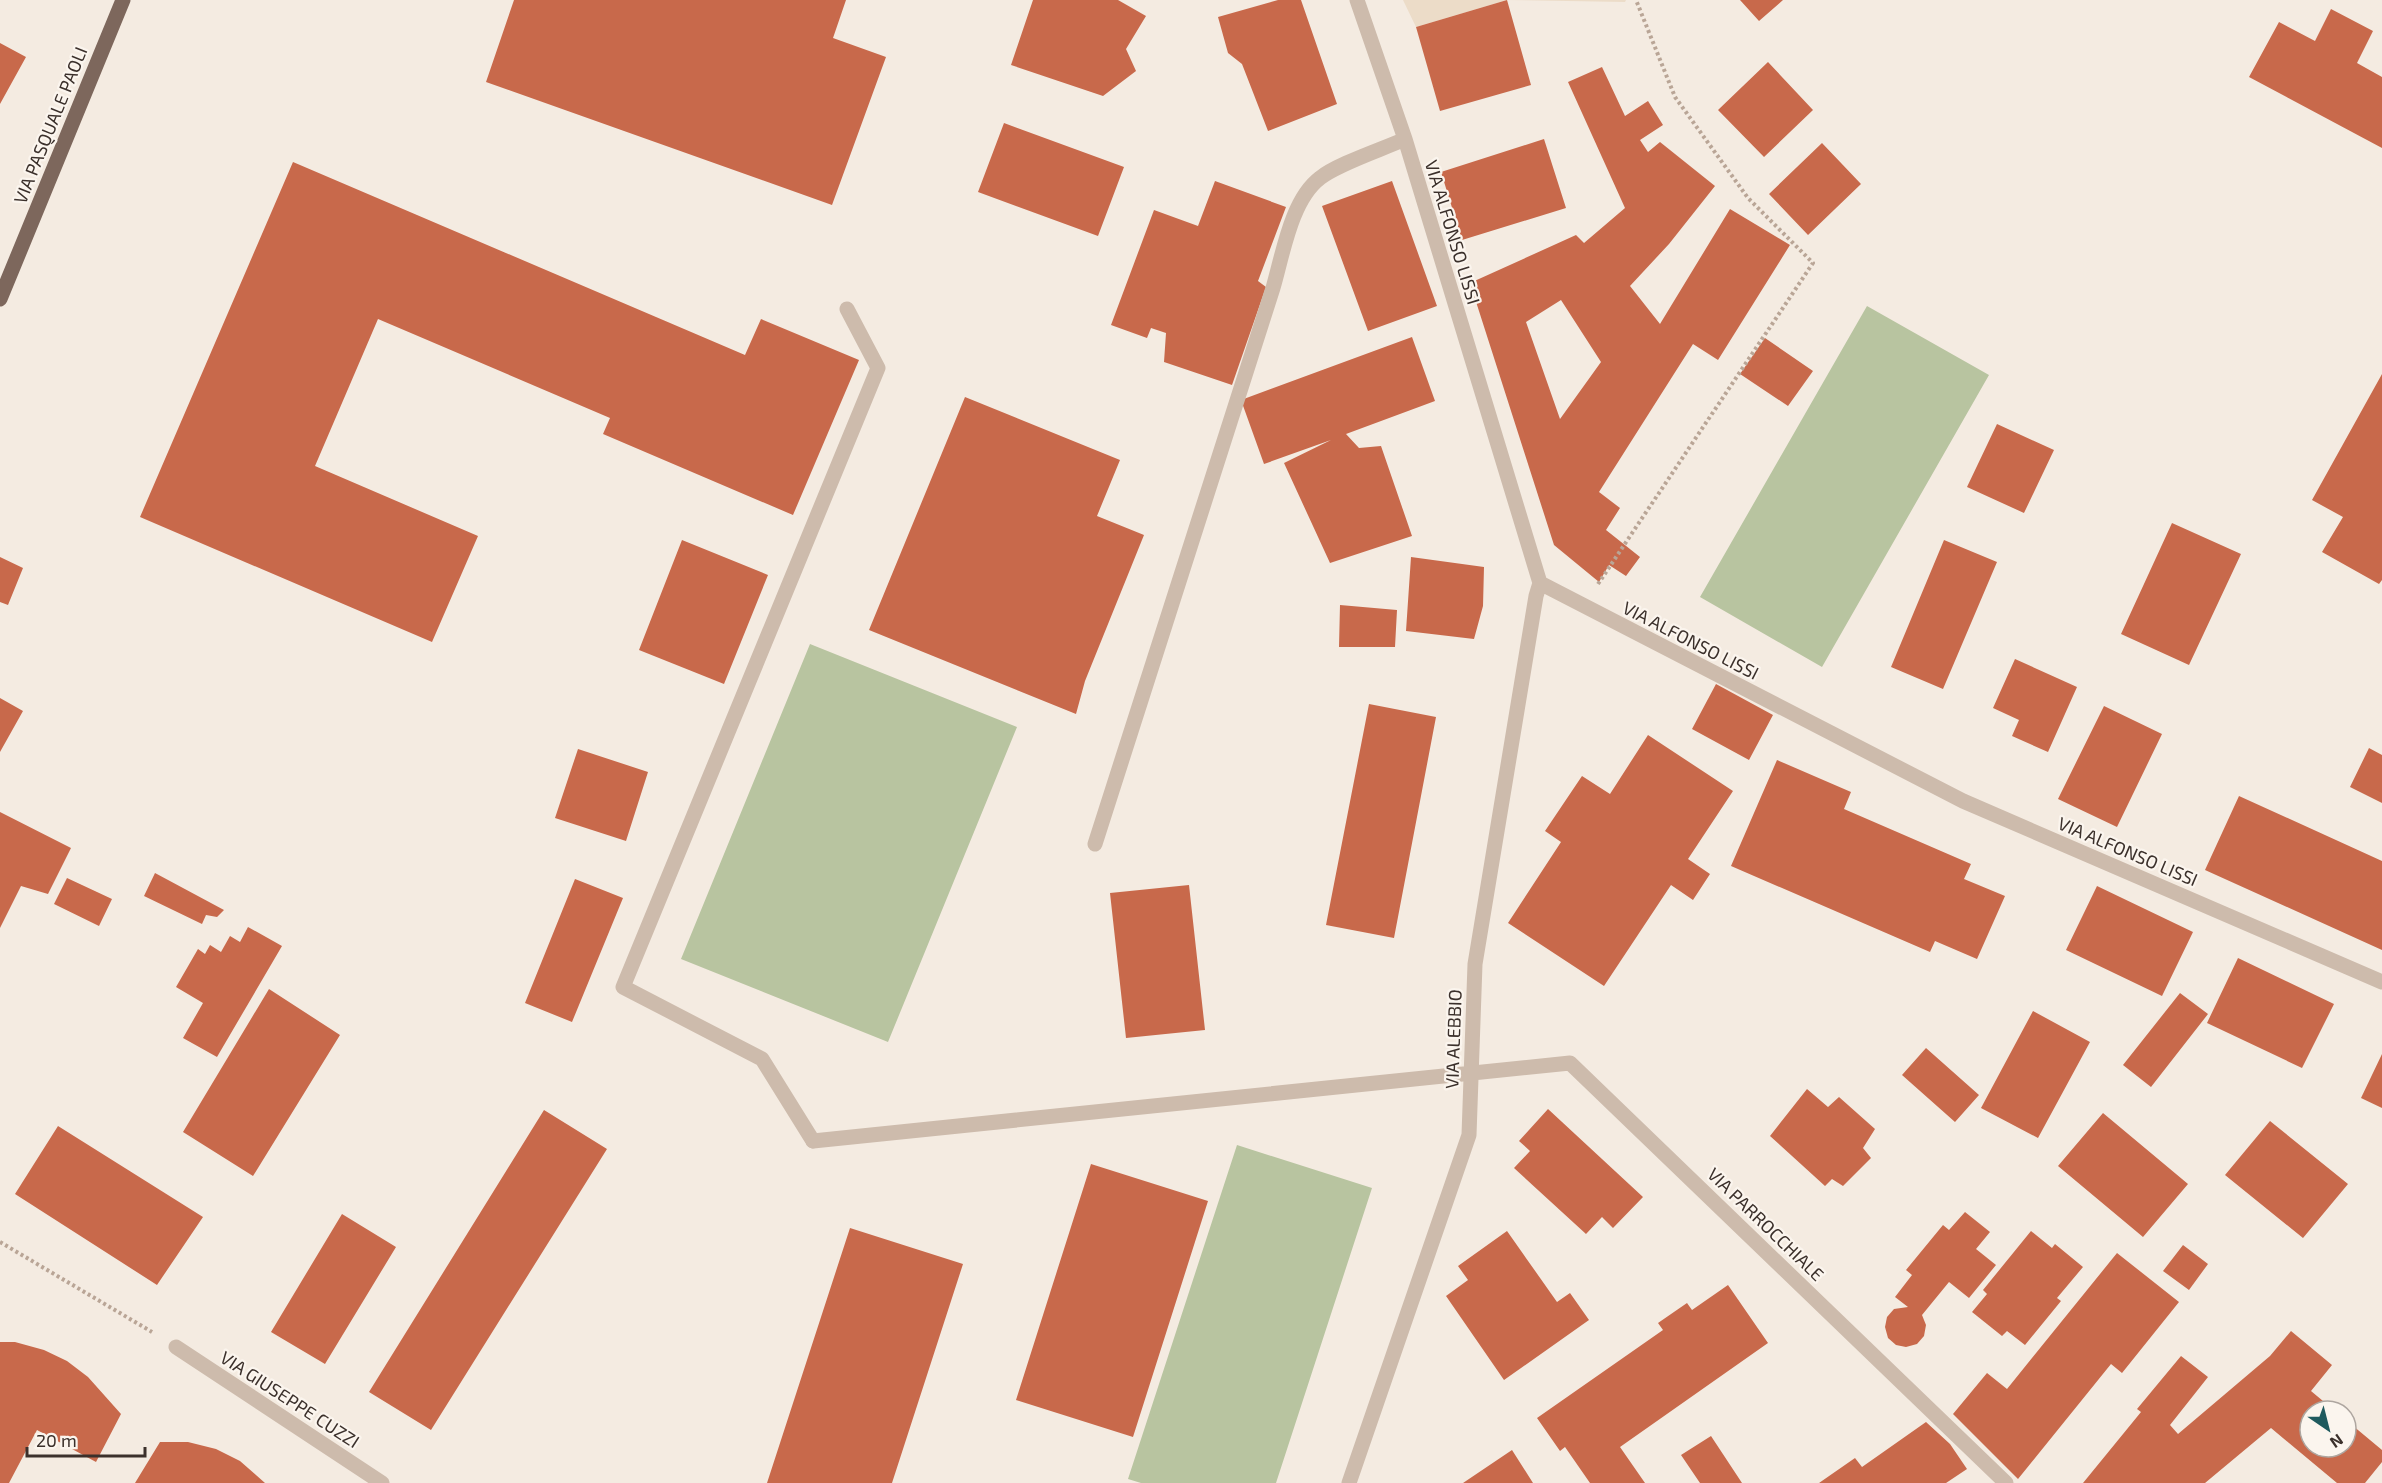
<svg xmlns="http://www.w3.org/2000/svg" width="2382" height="1483" font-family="'Exo 2',sans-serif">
<rect width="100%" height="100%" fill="#f4ebe1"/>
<path fill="#b8c4a0" d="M1867 306 1989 375 1822 667 1700 597Z
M810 644 1017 727 888 1042 681 959Z
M1237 1145 1372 1188 1276 1483H1141L1128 1479Z"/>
<path fill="#ecdcc8" d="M1403 0H1626L1625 2 1507 0 1416 27Z"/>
<path fill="#c8694b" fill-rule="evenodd" d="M514 0H846L833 38 886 57 832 205 486 82Z
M1033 0H1118L1146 16 1126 49 1136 71 1103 96 1011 65Z
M1278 0H1301L1337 104 1268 131 1242 64 1228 53 1218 17Z
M1507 0 1531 85 1440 111 1416 27Z
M1740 0H1783L1759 21Z
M2331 9 2373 31 2357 63 2382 77V148L2249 77 2279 22 2315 41Z
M0 43 26 57 0 104Z
M1768 62 1813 110 1764 157 1718 110Z
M1602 67 1625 116 1648 101 1663 125 1640 140 1648 152 1660 142 1715 186 1669 244 1630 286 1660 324 1730 209 1790 245 1718 360 1693 344 1599 492 1620 508 1606 530 1640 557 1626 576 1609 565 1599 582 1554 545 1470 283 1576 235 1584 243 1625 208 1568 82ZM1561 300 1601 362 1560 419 1526 322Z
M1004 123 1124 167 1098 236 978 192Z
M1544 139 1566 208 1462 240 1441 172Z
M1822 143 1861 184 1808 235 1769 194Z
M293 162 745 355 761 319 859 360 793 515 603 434 610 418 378 319 315 466 478 536 432 642 140 517Z
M1215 181 1286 207 1258 281 1266 287 1232 385 1164 362 1166 333 1151 328 1147 338 1111 325 1154 210 1198 226Z
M1392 181 1437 306 1368 331 1322 206Z
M1412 337 1435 401 1346 434 1359 448 1381 446 1412 536 1330 563 1284 463 1331 440 1264 464 1241 400Z
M1765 338 1813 371 1788 406 1740 374Z
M2382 374V580L2379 584 2322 552 2343 517 2312 500Z
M965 397 1120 460 1097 516 1144 535 1085 681 1076 714 869 630Z
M1997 424 2054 450 2024 513 1967 487Z
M2172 523 2241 554 2189 665 2121 634Z
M682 540 768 575 724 684 639 650Z
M1944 540 1997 562 1943 689 1891 667Z
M0 557 23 568 8 605 0 602Z
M1411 557 1484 567 1483 606 1474 639 1406 631Z
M1340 605 1397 610 1395 647H1339Z
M2015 659 2077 687 2048 752 2012 736 2019 720 1993 708Z
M1716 684 1773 715 1749 760 1692 729Z
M0 698 23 711 0 752Z
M1369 704 1436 717 1394 938 1326 925Z
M2104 706 2162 734 2117 827 2058 799Z
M1648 735 1733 791 1688 859 1710 874 1693 900 1671 885 1604 986 1508 923 1561 842 1545 831 1582 776 1610 794Z
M2369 748 2382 755V803L2350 787Z
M578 749 648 772 626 841 555 818Z
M1777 760 1851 792 1844 809 1971 864 1964 879 2005 896 1977 959 1935 941 1930 952 1731 866Z
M2239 796 2382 861V950L2205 870Z
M0 812 71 848 48 894 21 886 0 928Z
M155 873 224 910 217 917 206 915 202 924 144 896Z
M67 878 112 899 99 926 54 904Z
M575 879 623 898 572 1022 525 1003Z
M1189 885 1205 1030 1126 1038 1110 893Z
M2097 886 2193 932 2162 996 2066 950Z
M248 927 282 946 217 1057 183 1038 203 1003 176 987 198 949 205 954 210 945 221 952 230 936 240 942Z
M2238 958 2334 1004 2302 1068 2207 1023Z
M269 989 340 1035 253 1176 183 1132Z
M2180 993 2208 1014 2151 1087 2123 1065Z
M2033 1011 2090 1042 2038 1138 1981 1108Z
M1926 1048 1979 1095 1955 1122 1902 1075Z
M2382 1054V1108L2361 1098Z
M1807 1089 1828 1107 1839 1097 1875 1129 1863 1148 1871 1158 1843 1186 1832 1179 1825 1186 1770 1136Z
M1548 1109 1643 1197 1613 1228 1602 1217 1586 1234 1514 1168 1530 1151 1519 1141Z
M544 1110 607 1149 431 1430 369 1392Z
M2103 1113 2188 1184 2143 1237 2058 1166Z
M2270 1121 2348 1184 2303 1238 2225 1175Z
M58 1126 203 1217 157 1285 15 1194Z
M1091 1164 1208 1201 1133 1437 1016 1400Z
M1965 1212 1990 1232 1976 1249 1996 1265 1969 1298 1949 1282 1922 1315 1926 1325 1924 1336 1917 1344 1906 1347 1896 1345 1888 1338 1885 1327 1887 1317 1894 1309 1908 1307 1895 1297 1912 1275 1906 1270 1943 1225 1949 1230Z
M342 1214 396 1247 325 1364 271 1332Z
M850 1228 963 1264 892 1483H767Z
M1507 1231 1557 1302 1570 1293 1589 1320 1504 1380 1446 1296 1468 1280 1458 1266Z
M2031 1231 2052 1248 2055 1244 2083 1267 2057 1298 2061 1301 2025 1345 2007 1331 2002 1336 1972 1312 1987 1294 1983 1290Z
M2183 1245 2208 1264 2189 1290 2163 1271Z
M2117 1253 2179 1302 2122 1373 2111 1364 2018 1479 1953 1414 1987 1373 2007 1389Z
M1728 1285 1768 1343 1620 1447 1645 1483H1590L1565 1447 1560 1451 1537 1418 1663 1330 1658 1323 1687 1303 1692 1310Z
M2291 1331 2332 1365 2311 1391 2335 1411H2310V1447H2346V1420L2382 1450V1462L2365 1483H2337L2271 1428 2205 1483H2083L2141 1412 2137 1409 2181 1356 2208 1377 2170 1425 2178 1434 2270 1356Z
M0 1342H15L44 1350 67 1361 88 1377 121 1414 96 1462 37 1430 9 1483H0Z
M1926 1422 1950 1444 1967 1469 1946 1483H1819L1855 1458 1862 1467Z
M1711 1436 1742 1483H1700L1681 1455Z
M160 1442H188L216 1449 240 1461 265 1483H135Z
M1512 1450 1533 1483H1463Z"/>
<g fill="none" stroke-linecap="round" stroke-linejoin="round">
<path stroke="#b9a596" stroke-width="4" stroke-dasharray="3 3" stroke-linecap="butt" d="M1598 584 1813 263 1748 198 1675 97 1636 0
M0 1242 152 1332"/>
<path stroke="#cdbbac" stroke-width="15" d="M813 1141 762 1059 623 987 878 368 847 309"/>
<path stroke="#cdbbac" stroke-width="15" d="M1357 0 1405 139 1540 583 1963 801 2382 982
M1095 844 1273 288C1283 254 1291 200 1320 178 1337 164 1383 149 1405 139
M813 1141 1570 1063 2006 1483
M176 1347 382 1483
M1349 1483 1469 1135 1475 964 1536 596 1540 583"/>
<path stroke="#7d675c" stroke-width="15" d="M0 299 123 0"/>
</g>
<g text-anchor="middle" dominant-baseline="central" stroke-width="4.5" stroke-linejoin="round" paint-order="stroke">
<g font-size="18" fill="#3b302b" stroke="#fbf5ee">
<text transform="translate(50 125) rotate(-68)">VIA PASQUALE PAOLI</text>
<text transform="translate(1453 232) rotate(73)">VIA ALFONSO LISSI</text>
<text transform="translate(1691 640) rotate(27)">VIA ALFONSO LISSI</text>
<text transform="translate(2128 851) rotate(23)">VIA ALFONSO LISSI</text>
<text transform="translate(1453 1039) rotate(-88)">VIA ALEBBIO</text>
<text transform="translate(1766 1224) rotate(44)">VIA PARROCCHIALE</text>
<text transform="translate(290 1399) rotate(33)">VIA GIUSEPPE CUZZI</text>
</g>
</g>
<g transform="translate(2328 1429) rotate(145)"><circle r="28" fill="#fbf5ee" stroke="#aea6a0" stroke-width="1.5"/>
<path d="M0-4.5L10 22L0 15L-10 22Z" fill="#1f5a5e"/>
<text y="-9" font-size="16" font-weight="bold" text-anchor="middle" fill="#3b302b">N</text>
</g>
<path d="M27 1447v9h118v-9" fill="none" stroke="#3b302b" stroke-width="3"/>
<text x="36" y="1447" font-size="18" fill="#3b302b" stroke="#fbf5ee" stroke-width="4.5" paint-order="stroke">20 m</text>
</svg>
